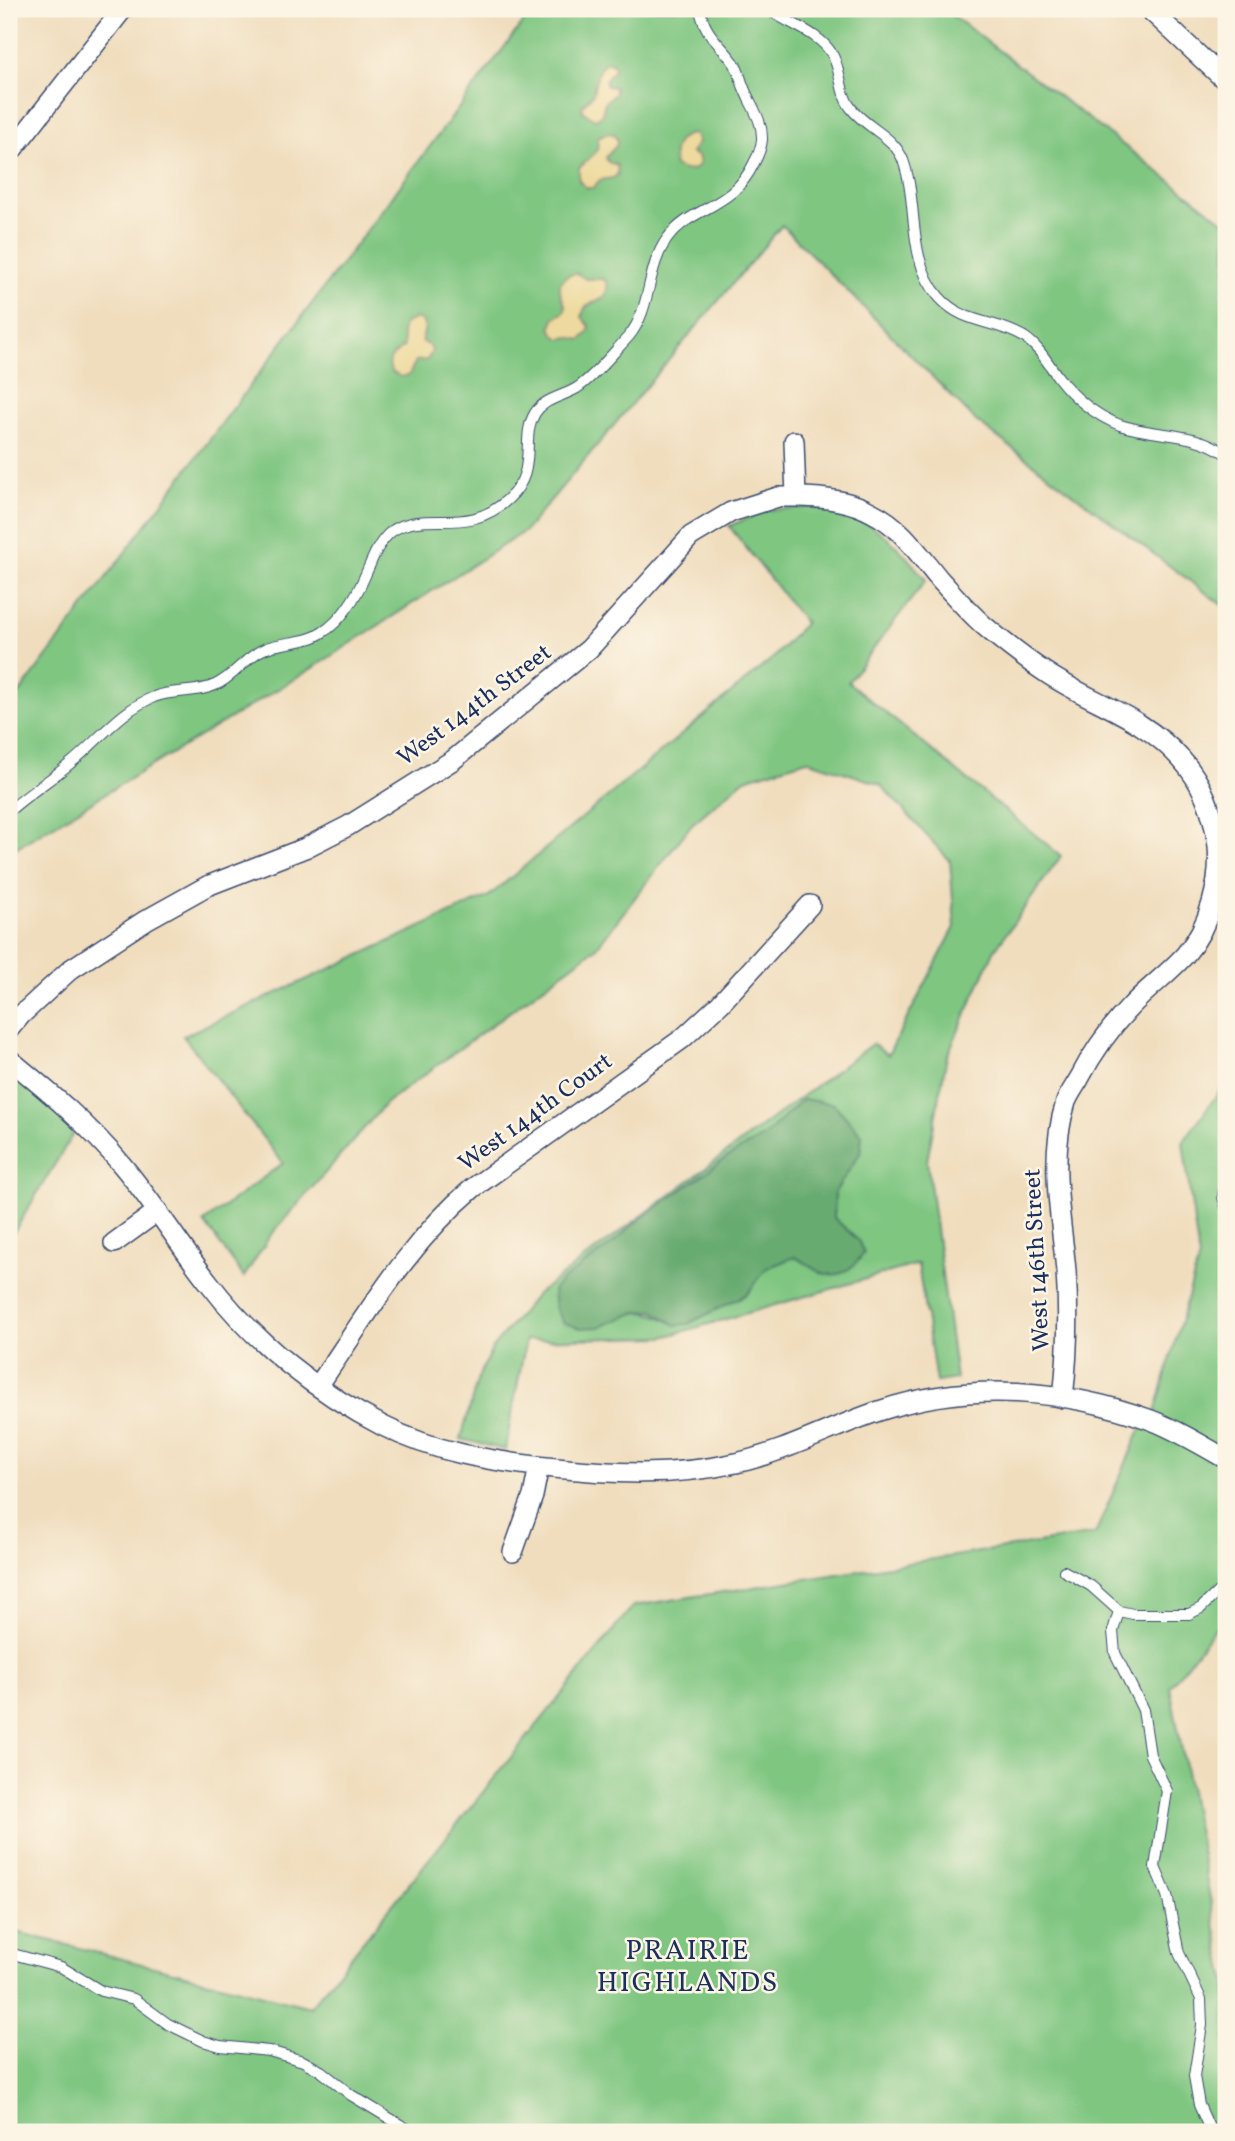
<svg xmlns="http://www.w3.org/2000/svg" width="1235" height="2141" font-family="Vollkorn,serif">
<rect width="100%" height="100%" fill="#fcf5e5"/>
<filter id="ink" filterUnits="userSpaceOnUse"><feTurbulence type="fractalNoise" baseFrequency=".0143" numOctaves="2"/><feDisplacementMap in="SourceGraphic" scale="14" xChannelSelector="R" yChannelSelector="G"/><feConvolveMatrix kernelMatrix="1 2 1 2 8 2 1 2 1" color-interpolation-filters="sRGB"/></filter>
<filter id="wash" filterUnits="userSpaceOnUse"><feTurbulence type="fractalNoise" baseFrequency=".00686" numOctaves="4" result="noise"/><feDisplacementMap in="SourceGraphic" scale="28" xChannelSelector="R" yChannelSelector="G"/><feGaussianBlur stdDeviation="1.57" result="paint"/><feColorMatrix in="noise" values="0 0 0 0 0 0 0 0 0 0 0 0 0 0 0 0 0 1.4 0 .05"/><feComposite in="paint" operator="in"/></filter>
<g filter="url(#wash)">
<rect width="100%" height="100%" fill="#f0ddbd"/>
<path fill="#7fc681" stroke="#4d7a70" stroke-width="2" fill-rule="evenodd" d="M533 9H944L1226 223V608L976 421 782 225 525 531 311 669 9 852V707Z
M808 507C820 509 834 510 846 514 881 525 904 553 926 580L848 682 1061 856 994 951 947 1056 927 1161 956 1379 936 1382 918 1264 664 1337 526 1340 505 1450 461 1439 478 1378 493 1347 537 1294 872 1044 888 1055 955 927 950 861 880 784 807 760 745 779 692 824 596 948 386 1103 270 1236 244 1277 204 1222 283 1163 183 1036 489 896 774 657 805 623 729 526 768 510ZM802 1100 860 1153 835 1192 834 1218 858 1240 821 1273 808 1262 794 1257 766 1268 747 1294 676 1325C639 1304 637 1312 599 1327L611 1245 635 1223 695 1180 729 1156 766 1135Z
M9 1059 81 1121 9 1240Z
M1226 1082V1614L1170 1687 1226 1982V2132H9V1930L310 2007 633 1606 1095 1534 1145 1419 1153 1420 1199 1258 1183 1142Z"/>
<path fill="#67ab6f" stroke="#416d66" stroke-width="2" d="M803 1099 834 1104 862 1135 860 1153 835 1192 834 1218 858 1240 864 1253C854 1267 839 1281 820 1272 811 1267 804 1261 794 1257L767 1268 747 1294 688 1324 676 1325 653 1311 637 1312 599 1327 580 1328 564 1323 555 1308 553 1290 561 1281 611 1245 635 1223 660 1205 729 1156 766 1135Z"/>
<path fill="#eeda9e" stroke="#84847e" stroke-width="2" d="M606 62 612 63 615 68 605 81 607 86 615 87V94L605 102 602 115 595 119 583 112 582 106C586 101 591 97 593 93 596 82 596 69 606 62Z
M607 133 614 134C624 146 610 149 606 158L608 162 617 165 618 174 613 178 600 180 593 188H587L579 181V168L597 151 598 137Z
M692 134 696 136 698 142 691 153 698 156 700 163C694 174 683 171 674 166 672 151 675 136 692 134Z
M576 273 586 279H603L607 283C610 308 585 295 582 317L590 327 588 333 581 340 569 337 560 339 554 334 551 327 554 318 563 313 566 307 560 293V283L566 276Z
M417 318 422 321 425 327 422 341 431 347 432 352 427 360 416 361 409 375 400 377 391 371C385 357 396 354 404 346L402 332 405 323Z"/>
</g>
<g filter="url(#ink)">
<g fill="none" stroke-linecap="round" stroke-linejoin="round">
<g stroke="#3b496c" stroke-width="12">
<path id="service" d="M768 9C788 24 819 32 832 54 842 71 839 93 851 108 867 129 893 135 903 160 919 204 906 259 939 297 964 325 994 319 1024 337 1039 347 1047 362 1058 377 1073 397 1096 416 1120 425 1155 437 1195 431 1226 454
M9 811C29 793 52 779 72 762 99 740 121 710 154 697 173 689 196 694 215 685 234 677 245 657 264 649 283 641 306 644 323 632 341 621 356 597 364 578 372 561 377 543 392 531 426 508 468 538 508 499 540 470 519 439 535 413 545 398 562 397 577 388 594 377 615 351 629 336 652 308 646 268 667 239 692 205 732 210 754 163 758 156 761 148 762 140 763 120 751 106 744 88 740 79 739 68 732 60 718 42 704 33 700 9
M1226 1177 1223 1197 1226 1207
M1064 1571 1091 1586 1119 1611 1133 1614H1189L1201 1608 1226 1584
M1119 1611 1113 1631 1115 1653 1143 1710 1150 1755 1167 1791 1155 1867 1167 1895 1179 1953 1201 1999 1202 2025 1194 2076 1199 2105 1211 2132
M9 1953 61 1967 101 1991 134 1999 168 2024 203 2041 220 2046 269 2051 303 2061 321 2071 351 2095 412 2132"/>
</g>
<g stroke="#3b496c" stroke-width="22">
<path id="minor" d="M1149 9 1226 81
M9 154 123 9
M796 497C822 497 850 500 873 513 903 528 919 555 940 580 955 596 971 615 988 629 1007 645 1028 661 1048 674 1094 704 1143 716 1181 759 1203 783 1214 814 1218 846
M9 1029 21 1015 71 969 146 920 207 886 305 848 348 826 453 760 589 649 691 536 731 512 778 497H796L794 441
M9 1059C49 1092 89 1125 122 1165 154 1203 179 1245 210 1284 255 1343 317 1392 383 1426 434 1452 490 1461 546 1467 610 1474 673 1477 736 1463 786 1452 833 1426 882 1410 970 1381 1065 1389 1151 1420 1177 1430 1202 1445 1226 1459
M114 1243 158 1211
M318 1386C365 1318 408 1243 473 1188L682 1039 720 1004 810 905
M1063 1398C1068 1355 1069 1313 1066 1271 1061 1214 1048 1159 1066 1102 1069 1094 1075 1086 1079 1079 1093 1052 1110 1028 1131 1006 1148 988 1169 973 1185 955 1210 926 1221 882 1218 846L1226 845
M513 1552 533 1496 539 1466"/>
</g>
<use href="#service" stroke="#fff" stroke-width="10"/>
<use href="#minor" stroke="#fff" stroke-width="19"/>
</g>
</g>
<g text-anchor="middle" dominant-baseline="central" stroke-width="5" stroke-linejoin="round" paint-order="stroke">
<g font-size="24" fill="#1b2f5e" stroke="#fcf5e5">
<text transform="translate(475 706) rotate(-37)">West 144th Street</text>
<text transform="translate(536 1113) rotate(-36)">West 144th Court</text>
<text transform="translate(1038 1260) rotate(-93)">West 146th Street</text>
</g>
<g font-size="28" letter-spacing="2" fill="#1b2f5e" stroke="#fcf5e5">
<text x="688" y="1951">PRAIRIE<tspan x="688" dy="32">HIGHLANDS</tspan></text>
</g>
</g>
<rect width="1235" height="2141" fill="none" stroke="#fcf5e5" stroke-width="35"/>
</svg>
